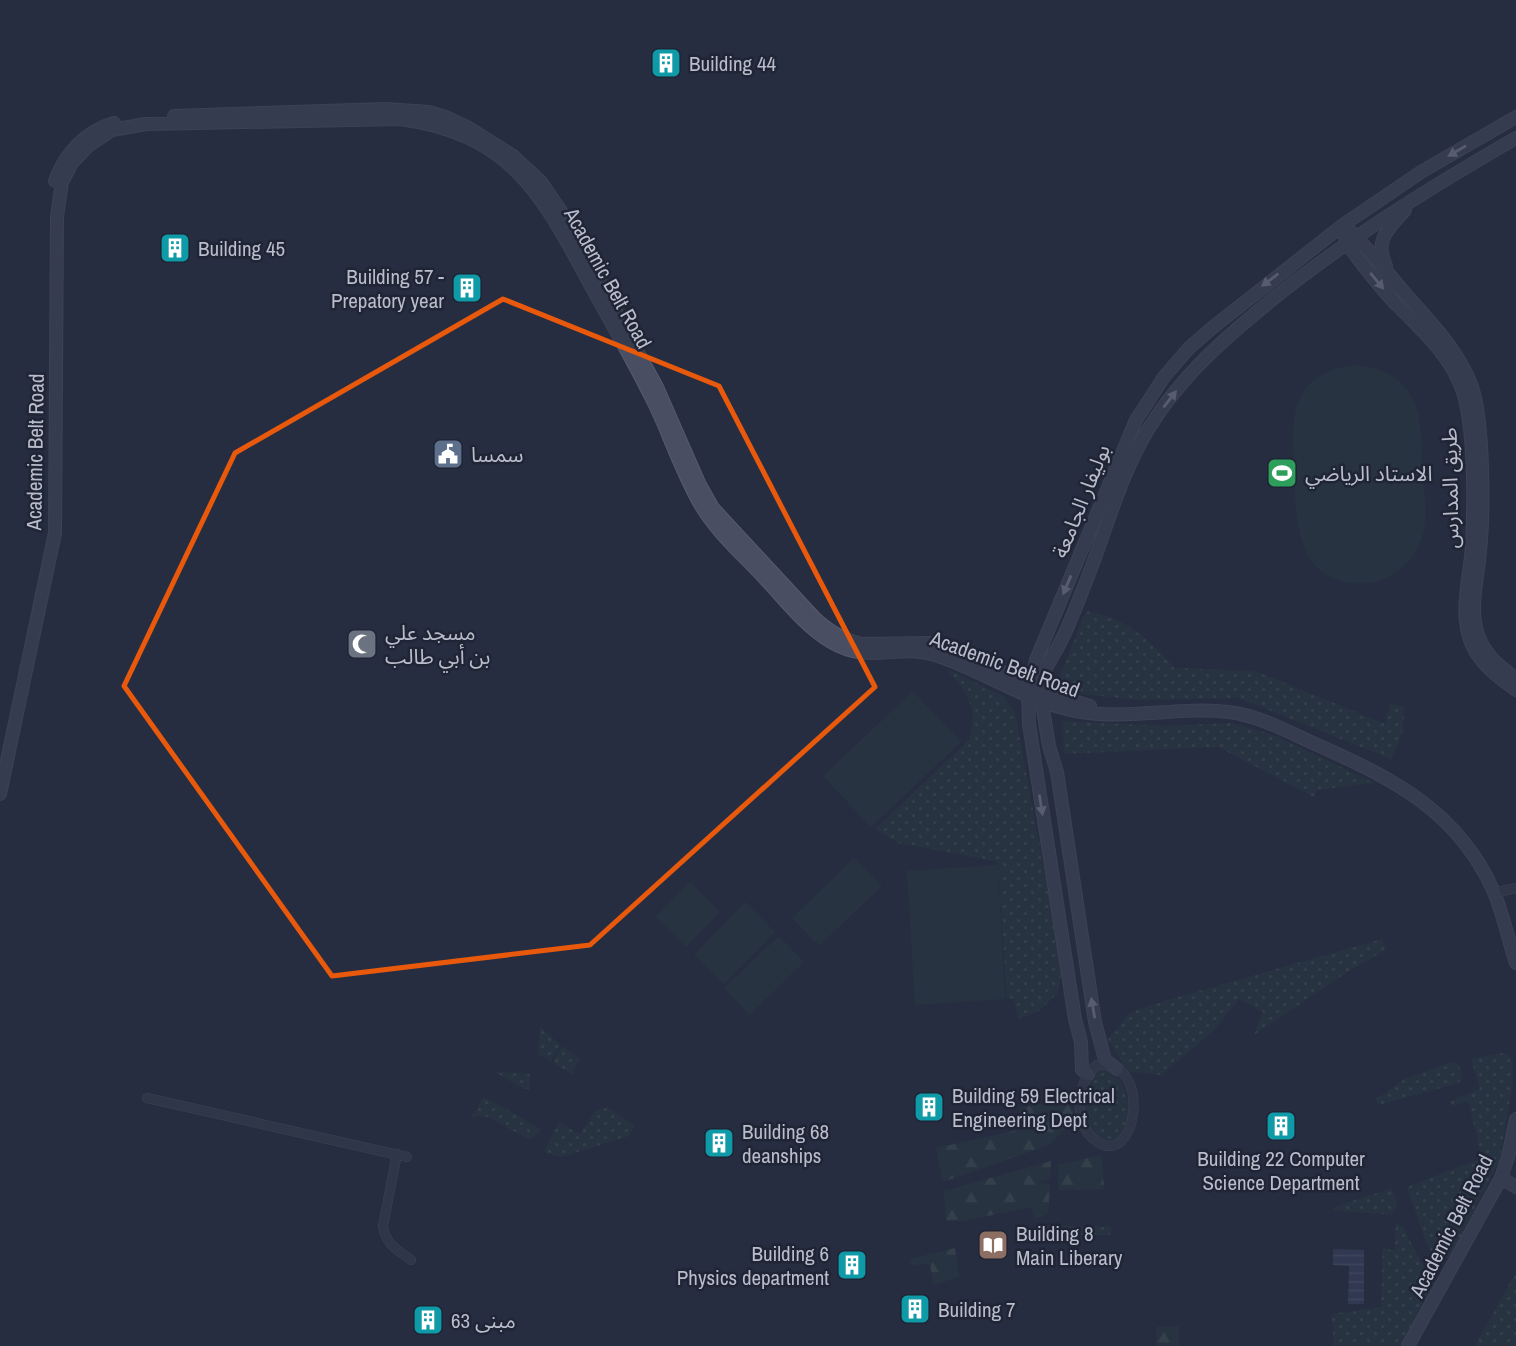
<svg xmlns="http://www.w3.org/2000/svg" width="1516" height="1346" font-family="'Archivo Narrow','Noto Sans Arabic',sans-serif">
<defs>
<pattern id="grass-dots" width="8" height="8" patternUnits="userSpaceOnUse" patternTransform="scale(1.75)"><rect width="8" height="8" fill="#293a41"/><path d="M2 2h.1M6 6h.1" fill="none" stroke="#46555b" stroke-width="1.8" stroke-linecap="round"/></pattern>
<pattern id="forest-firs" width="22" height="20" patternUnits="userSpaceOnUse" patternTransform="scale(1.75)"><rect width="22" height="20" fill="#293a41"/><path d="M5 1l3.5 6h-7zM16 11l3.5 6h-7z" fill="#46555b"/></pattern>
<pattern id="water-rules" width="6" height="5" patternUnits="userSpaceOnUse" patternTransform="scale(1.75)"><rect width="6" height="5" fill="#3e4768"/><path d="M0 2.5h6" fill="none" stroke="#58607c"/></pattern>
</defs>
<rect width="100%" height="100%" fill="#272d40"/>
<path fill="url(#grass-dots)" d="M1086 611C1130 620 1144 636 1175 668L1255 671 1385 724 1390 704 1404 706 1403 731 1391 759 1239 698 1138 700 1084 694 1057 683Z
M946 669 1002 695 1015 712 1062 967 1058 993 1039 1011 1019 1019 1014 999 1007 998 998 865 995 861 898 843 875 829 969 740C979 707 968 693 946 669Z
M1063 721 1167 726 1232 723 1276 736 1374 783 1317 790 1314 797 1218 747 1064 754Z
M1382 939 1386 950 1349 971 1254 1035 1263 1012 1239 999 1213 1031 1161 1075 1127 1071 1108 1039 1129 1013 1164 1001Z
M540 1026 560 1045 551 1061 538 1054Z
M562 1046 580 1059 572 1074 553 1063Z
M1503 1053 1513 1058V1082L1500 1159 1450 1258 1436 1257 1427 1245 1407 1187 1482 1158 1468 1101 1452 1106 1450 1101 1480 1089 1471 1059Z
M1451 1062 1458 1063 1462 1075 1459 1083 1379 1105 1375 1098 1387 1093 1400 1081Z
M1103 1069C1133 1073 1138 1137 1109 1141 1082 1145 1072 1077 1103 1069Z
M493 1071 530 1074 529 1089H524Z
M484 1097 541 1129V1131L534 1137 528 1139 487 1117 472 1116Z
M607 1107 635 1126 629 1136 562 1157 546 1153 545 1149 559 1122 580 1134 595 1112Z
M1392 1188 1397 1205 1392 1215 1333 1210 1337 1206Z
M1396 1222 1404 1229 1426 1272 1431 1275 1436 1285 1401 1346H1334L1331 1314 1381 1307 1383 1248 1395 1251Z
M1046 1225 1111 1227V1235H1043Z
M1516 1272V1346H1475Z"/>
<path fill="url(#forest-firs)" d="M1063 1100 1074 1110 1070 1125 1049 1145 943 1182 936 1148 1022 1129 1019 1108Z
M1102 1155 1104 1189 1059 1190 1058 1165Z
M1051 1161 1050 1178 1037 1182 1050 1185 1048 1214 1035 1219 1032 1207 963 1221H946L944 1191Z
M955 1248 959 1277 933 1285 930 1264 911 1265 910 1259Z
M1179 1326V1346H1156V1327Z"/>
<path fill="#293a41" d="M1355 365C1373 367 1390 371 1403 385 1424 407 1421 438 1422 466 1423 486 1428 510 1424 530 1418 558 1394 582 1365 583 1297 586 1296 523 1294 474 1292 421 1287 374 1355 365Z
M913 691 961 742 871 827 823 776Z
M854 858 882 886 819 946 792 918Z
M998 865 1005 999 915 1005 907 871Z
M690 882 720 912 686 947 656 917Z
M745 902 775 932 724 984 694 955Z
M779 936 804 962 750 1015 724 988Z"/>
<path fill="url(#water-rules)" d="M1333 1249 1364 1250V1304H1348L1349 1266 1333 1265Z"/>
<g fill="none" stroke-linecap="round" stroke-linejoin="round">
<g stroke="#565b6b" stroke-width="10">
<path id="street" d="M1494 893 1516 888
M1097 1065C1154 1058 1137 1171 1096 1141 1073 1125 1075 1082 1097 1065Z
M147 1098 407 1157
M397 1154 383 1226C385 1244 398 1250 411 1260"/>
</g>
<g stroke="#565b6b" stroke-width="14">
<path id="secondary" d="M174 116 385 109 429 112 448 118 467 127 513 156 541 182 564 216 657 387 700 485 713 508 814 617C829 631 842 639 861 644L931 643 1005 673 1040 691 1090 706
M55 181C65 153 86 131 114 123
M1351 232C1370 250 1387 272 1404 292 1429 321 1459 350 1472 387 1484 423 1484 511 1480 551 1478 578 1469 608 1478 635 1485 655 1499 666 1516 678
M1345 236 1346 243C1363 264 1380 289 1400 308 1425 333 1452 358 1463 392 1475 431 1474 504 1472 546 1470 579 1458 613 1472 645 1481 665 1499 678 1516 690
M1386 266C1374 240 1388 229 1405 210
M0 794 55 533 57 217 62 182 72 163 88 146 112 130 146 124 400 119C512 134 542 195 591 286 613 326 636 366 656 407 671 439 682 473 700 504 716 532 743 555 765 579 785 600 805 627 831 642 869 665 898 643 935 655 983 670 1026 702 1076 711 1127 721 1178 706 1229 712 1261 716 1292 734 1322 747 1395 780 1458 812 1493 890 1503 913 1508 939 1516 963
M1117 1069 1105 1060 1095 1022 1057 772 1049 746 1040 691C1040 673 1052 659 1060 643 1070 624 1077 604 1085 584 1106 532 1119 477 1149 428 1177 382 1217 345 1257 312 1337 245 1426 190 1516 138
M1088 1074 1082 1070 1081 1042 1075 1019 1029 724 1028 695 1036 660 1136 420 1164 377 1189 348 1212 328 1343 225 1421 172 1516 117
M1501 1178 1516 1187
M1408 1346 1501 1178 1508 1157 1516 1119"/>
</g>
<use href="#street" stroke="#3b4050" stroke-width="9"/>
<use href="#secondary" stroke="#4a4e63" stroke-width="12"/>
</g>
<defs><path id="oneway-solid" d="M-6-.8H1V-3.2L6.5 0L1 3.2V.8H-6Z" transform="scale(1.75)"/></defs>
<g fill="#9296a7">
<use href="#oneway-solid" transform="translate(1457 151) rotate(150)"/>
<use href="#oneway-solid" transform="translate(1270 280) rotate(143)"/>
<use href="#oneway-solid" transform="translate(1377 281) rotate(50)"/>
<use href="#oneway-solid" transform="translate(1170 399) rotate(-52)"/>
<use href="#oneway-solid" transform="translate(1067 585) rotate(113)"/>
<use href="#oneway-solid" transform="translate(1041 805) rotate(81)"/>
<use href="#oneway-solid" transform="translate(1093 1008) rotate(-100)"/>
</g>
<path d="M0 0H1516V1346H0ZM503 299 719 386 875 687 590 945 332 976 124 686 235 453Z" fill="#272d40" fill-opacity=".55" fill-rule="evenodd"/>
<path fill="none" stroke="#e8590c" stroke-width="5" stroke-linejoin="round" d="M503 299 719 386 875 687 590 945 332 976 124 686 235 453Z"/>
<defs>
<g id="building-square" transform="scale(1.575)"><rect x="-9" y="-9" width="18" height="18" rx="4" fill="#0f9aa8" stroke="#202536"/><path d="M-4-6H4V6H1V3H-1V6H-4ZM-2.5-4.3h1.7v1.8h-1.7ZM.8-4.3h1.7v1.8H.8ZM-2.5-1h1.7V.8h-1.7ZM.8-1h1.7V.8H.8Z" fill="#fff"/></g>
<g id="civic-square" transform="scale(1.575)"><rect x="-9" y="-9" width="18" height="18" rx="4" fill="#5c6f8a" stroke="#202536"/><path d="M-.6-6.5H3V-4.5H.6V-3L4-1V1h2V6H-6V1h2V-1L-.6-3ZM-1.2 2.5V6h2.4V2.5Z" fill="#fff"/></g>
<g id="stadium-square" transform="scale(1.575)"><rect x="-9" y="-9" width="18" height="18" rx="4" fill="#2e9e5b" stroke="#202536"/><path d="M0-5a6.5 5 0 1 0 0 10a6.5 5 0 1 0 0-10ZM-3.5-1.8h7v3.6h-7Z" fill="#fff"/></g>
<g id="mosque-square" transform="scale(1.575)"><rect x="-9" y="-9" width="18" height="18" rx="4" fill="#6b7280" stroke="#202536"/><path d="M3.5-4.9A6 6 0 1 0 3.5 4.9A5 5 0 1 1 3.5-4.9Z" fill="#fff"/></g>
<g id="library-square" transform="scale(1.575)"><rect x="-9" y="-9" width="18" height="18" rx="4" fill="#8d6e63" stroke="#202536"/><path d="M-6-4Q-3-5.5-.7-3.5V5Q-3 3-6 4ZM6-4Q3-5.5 .7-3.5V5Q3 3 6 4Z" fill="#fff"/></g>
</defs>
<g fill-rule="evenodd">
<use href="#building-square" x="666" y="63"/>
<use href="#building-square" x="175" y="248"/>
<use href="#building-square" x="467" y="288"/>
<use href="#civic-square" x="448" y="454"/>
<use href="#stadium-square" x="1282" y="473"/>
<use href="#mosque-square" x="362" y="644"/>
<use href="#building-square" x="929" y="1107"/>
<use href="#building-square" x="1281" y="1126"/>
<use href="#building-square" x="719" y="1143"/>
<use href="#library-square" x="993" y="1245"/>
<use href="#building-square" x="852" y="1265"/>
<use href="#building-square" x="915" y="1309"/>
<use href="#building-square" x="428" y="1320"/>
</g>
<g text-anchor="middle" dominant-baseline="central" stroke-width="5" stroke-linejoin="round" paint-order="stroke">
<g font-size="21" fill="#b8bccb" stroke="#202536" text-anchor="start">
<text x="689" y="63">Building 44</text>
<text x="198" y="248">Building 45</text>
<text x="444" y="276" text-anchor="end">Building 57 -<tspan x="444" dy="24">Prepatory year</tspan></text>
<text x="471" y="454">سمسا</text>
<text x="1305" y="473">الاستاد الرياضي</text>
<text x="385" y="632">مسجد علي<tspan x="385" dy="24">بن أبي طالب</tspan></text>
<text x="952" y="1095">Building 59 Electrical<tspan x="952" dy="24">Engineering Dept</tspan></text>
<text x="742" y="1131">Building 68<tspan x="742" dy="24">deanships</tspan></text>
<text x="1281" y="1158" text-anchor="middle">Building 22 Computer<tspan x="1281" dy="24">Science Department</tspan></text>
<text x="1016" y="1233">Building 8<tspan x="1016" dy="24">Main Liberary</tspan></text>
<text x="829" y="1253" text-anchor="end">Building 6<tspan x="829" dy="24">Physics department</tspan></text>
<text x="938" y="1309">Building 7</text>
<text x="451" y="1320">مبنى 63</text>
</g>
<g font-size="21" fill="#b8bccb" stroke="#202536">
<text transform="translate(608 278) rotate(61)">Academic Belt Road</text>
<text transform="translate(35 452) rotate(-89)">Academic Belt Road</text>
<text transform="translate(1450 488) rotate(-91)">طريق المدارس</text>
<text transform="translate(1081 501) rotate(-68)">بوليفار الجامعة</text>
<text transform="translate(1005 664) rotate(20)">Academic Belt Road</text>
<text transform="translate(1451 1226) rotate(-63)">Academic Belt Road</text>
</g>
</g>
</svg>
